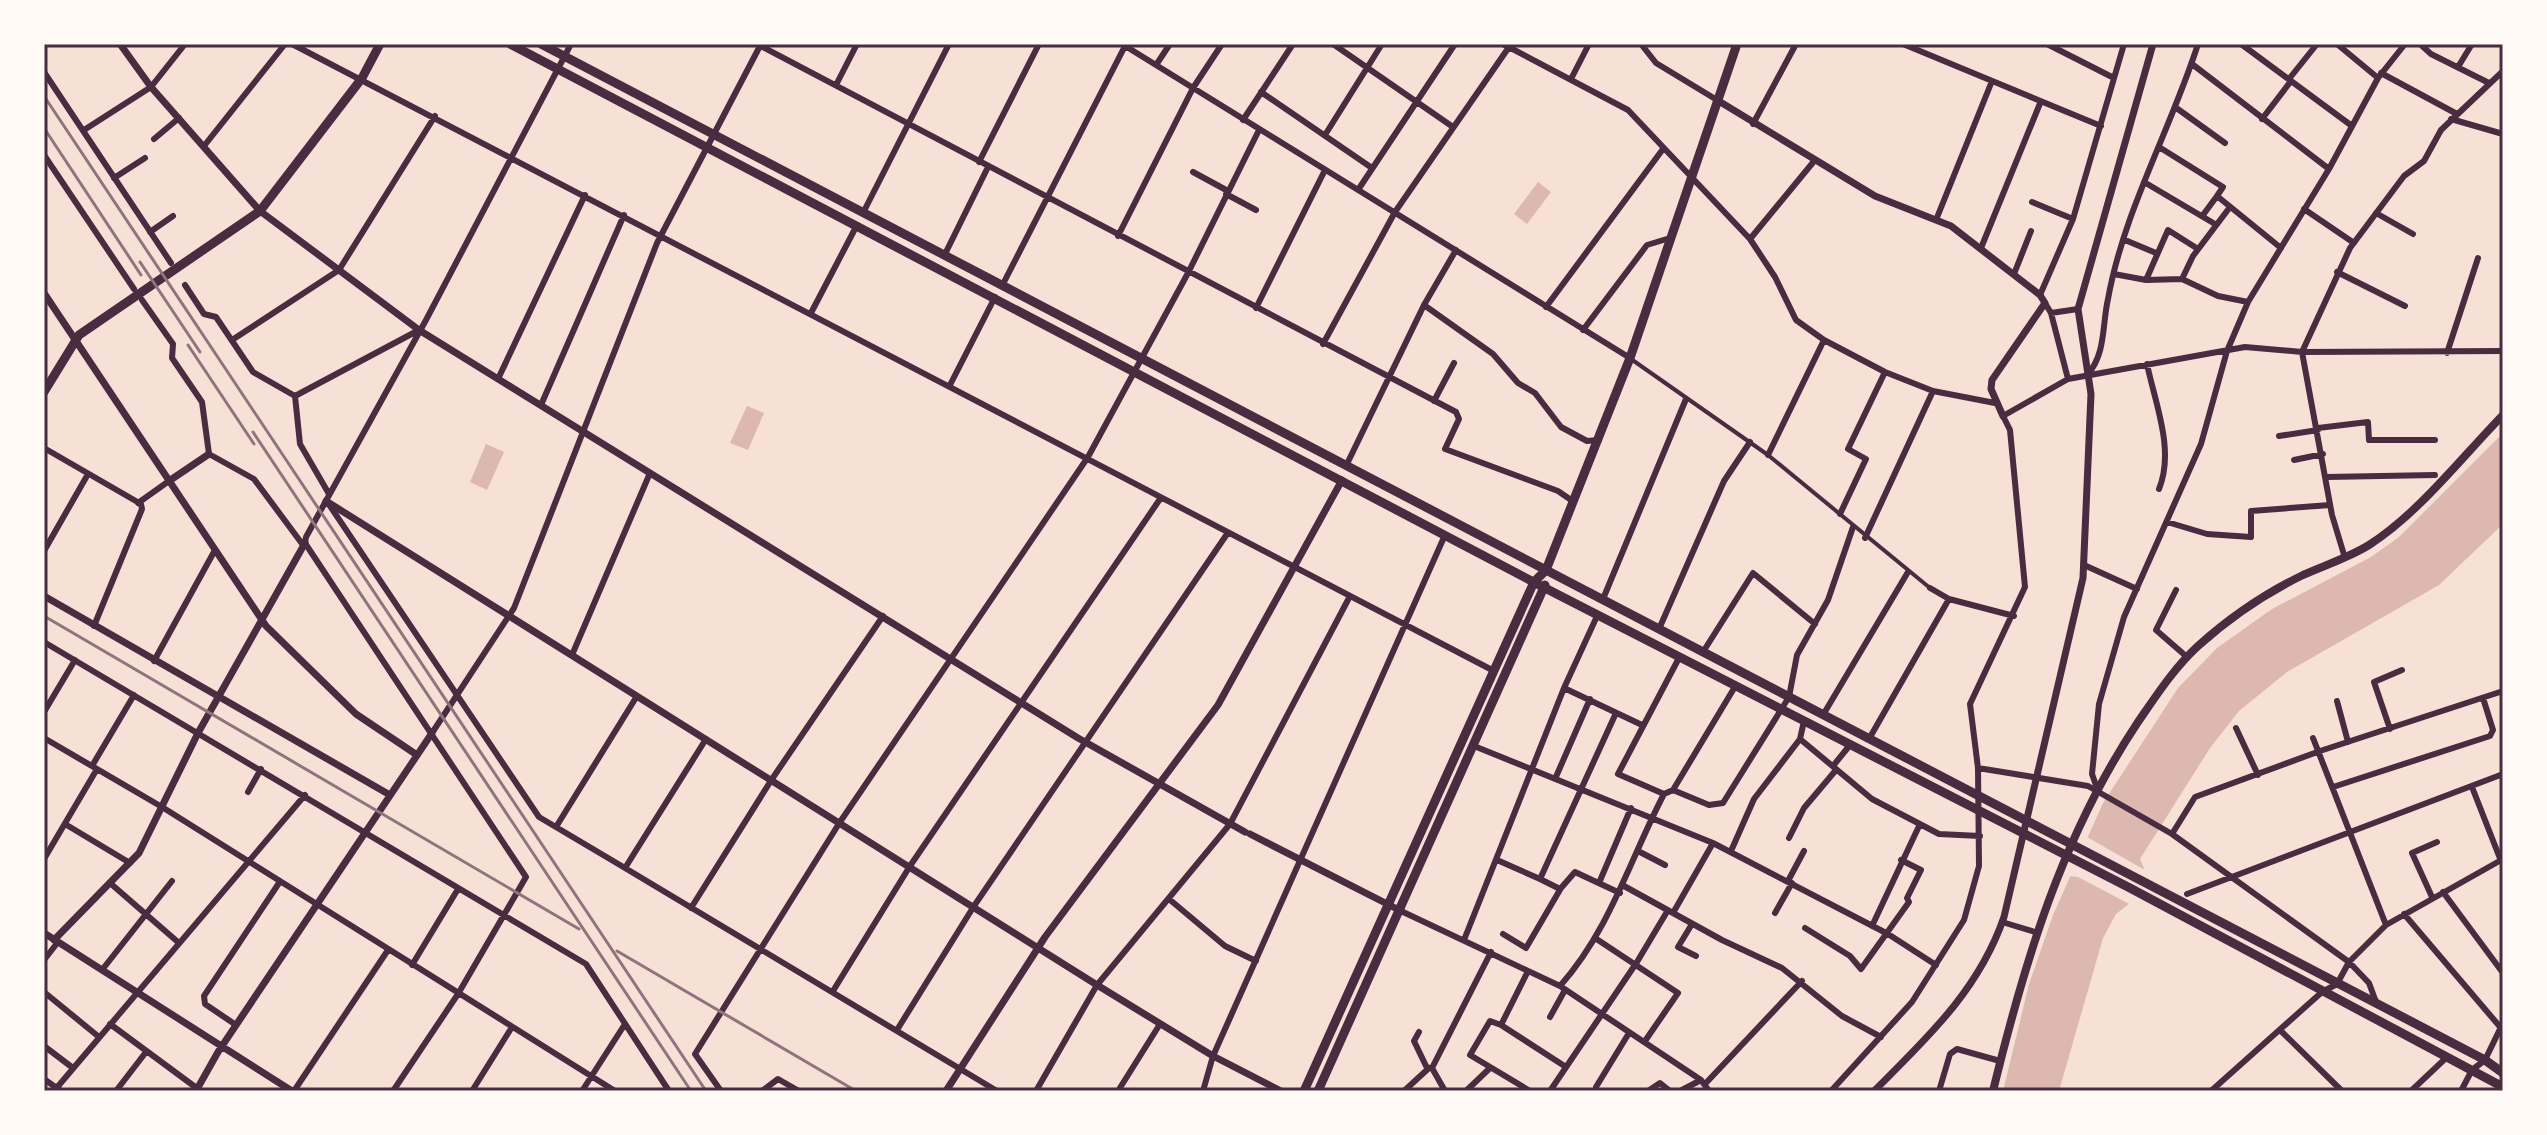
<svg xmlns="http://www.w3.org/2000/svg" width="2547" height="1135" font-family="'Source Serif 4',serif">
<rect width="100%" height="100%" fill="#f7e1d7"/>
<path fill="#dcb8b0" d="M1538 182 1551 192 1527 224 1514 214Z
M747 406 764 413 748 450 730 443Z
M2503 433V524L2439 585 2287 672 2239 711 2210 748 2140 859 2146 873 2130 903 2116 914 2103 938 2059 1091H2003L2029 984 2053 915 2103 803 2178 688 2217 648 2272 609 2371 557 2399 537Z
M486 444 504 452 487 490 470 482Z"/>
<path fill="#f7e1d7" d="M2087 837 2150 873 2133 906 2078 877 2069 876Z"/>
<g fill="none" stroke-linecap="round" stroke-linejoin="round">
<path stroke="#4a2c40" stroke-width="4" d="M1631 359 1768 455 1930 588"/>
<path stroke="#4a2c40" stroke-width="6" d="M292 44 1494 671
M757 44 1456 412 1459 419 1445 449 1558 491 1574 502
M1122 44 1630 358
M1333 44 1453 127
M1503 44 1628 110 1750 239 1775 277 1796 320 1824 340 1885 372 1933 391 1995 403
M1641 44 1656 63 1717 100
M1903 44 2101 126
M2047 44 2114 78
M2241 44 2352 126
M2337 44 2378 78
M2420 44 2431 54 2489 83
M2192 64 2329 169
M1156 65 1170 44
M2458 67 2472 44
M44 72 171 263
M2381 73 2457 114
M1571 79 1589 44
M2289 79 2317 44
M836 85 857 44
M1261 92 1372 168
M2175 107 2225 143
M2262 119 2291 81
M2451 119 2503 134
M1243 120 1293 44
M1753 124 1796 44
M84 130 151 87 185 44
M1325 135 1382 44
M154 139 179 118
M204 146 285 44
M2159 147 2223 187 2217 196 2281 248
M44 155 134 289
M979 162 1039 44
M1193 172 1228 191
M114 178 145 158
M2144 182 2215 224
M1358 190 1455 44
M1226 194 1256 210
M2032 202 2073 219
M2304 209 2354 243
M863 213 949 44
M2376 213 2413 234
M2203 215 2217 196
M1936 220 1992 81
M150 232 173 216
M1118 236 1193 88 1222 44
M1750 239 1815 160
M2125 240 2156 253
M1981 248 2041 101
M944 256 988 167
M2337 272 2405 306
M2014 274 2031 231
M2114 274 2146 280 2182 279 2218 296 2248 302
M2182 279 2193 256 2230 207
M2146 280 2168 230 2198 249
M185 285 204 314 216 317 253 372 295 396 300 444 329 494
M1002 286 1125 46
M2040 295 2073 219 2124 44
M142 300 173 344 172 358 202 402 209 454 254 479 303 545
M2045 303 2051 313 2078 309
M1424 305 1493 354 1518 383 1535 393 1561 427 1587 441 1599 440
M1546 307 1663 149
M1256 308 1325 170
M811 313 857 225
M2051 313 2068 379
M1583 330 1647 245 1670 238
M232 340 339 270 435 116
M1323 344 1395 212 1509 47
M2447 353 2478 258
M2147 364C2155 403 2175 450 2159 489
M2088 374C2106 353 2102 325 2108 299 2124 210 2171 129 2198 44
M498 379 585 195
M950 385 995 297
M295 396 419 330
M1434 401 1454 363
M541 405 624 215
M2318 428 2368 422 2369 440H2435
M2279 436 2318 430
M44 448 141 504 142 509 94 626
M1768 455 1824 340
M2294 460 2323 454
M1346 466 1424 305 1456 250
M2327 477 2435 475
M138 503 169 481
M328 503 539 817 625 868
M1840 514 1866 459 1848 449 1885 372
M2167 522 2207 534 2251 537V511L2330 505
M1865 538 1933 391
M44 551 88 474
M2345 558 2332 515 2302 352 2350 248 2404 176 2424 161 2441 130 2503 71
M2084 565 2137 589
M1930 588 1949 599 2014 616
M2176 590 2156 630 2187 657
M1603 599 1686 399
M1659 629 1724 481 1750 442
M44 642 586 964 669 1091
M1703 652 1753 573 1815 624
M572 655 650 473
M154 661 215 550
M1564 688 1642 725
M2337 701 2348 742
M44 712 75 660
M1823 715 1908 572
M2236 728 2258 775
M2390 729 2374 682 2402 670
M432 733 514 608 657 243 761 44
M44 738 162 807 615 1091
M2313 738 2386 925
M706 739 625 868 997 1091
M1800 739 1872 799 1939 834 1980 836
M1869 739 1949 599
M1474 746 1713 843 1888 934 1936 965
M92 766 134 695
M1833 766 1850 745
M1978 768 1970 704 2025 587 2010 430 2003 416 2068 379 2245 347 2302 352 2503 351
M1555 779 1590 699
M2333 787 2490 736 2493 730 2483 698
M2472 787 2501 861
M1673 790 1709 805 1723 803 1789 697 1797 655 1828 600 1853 527
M2098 791 2092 774 2099 704 2124 617 2201 444 2227 351 2248 302 2329 169 2378 78 2405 44
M248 792 261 769
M1664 794 1618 774 1680 656
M65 824 130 863
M556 827 637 696
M2172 834 2195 797 2320 751 2503 691
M1789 838 1804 808 1836 770
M1638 851 1665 865
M1731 851 1754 799 1800 739 1804 721
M44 859 97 769
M1497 860 1540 879 1616 713
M1540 879 1560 889
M1788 881 1804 851
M110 883 179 943
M1599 883 1631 808
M1624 886 1722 940 1782 968 1842 1016 1881 1037
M2443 892 2503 973
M2187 894 2503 774
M2432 897 2412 853 2437 842
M1169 899 1225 946 1256 961
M691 908 772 779 883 616
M1401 911 1560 986 1701 1080 1709 1091
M1673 913 1713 843
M1775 913 1792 883
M2404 914 2501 1028
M2002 922 2035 932
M1692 924 1678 947 1696 956
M1872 926 1920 824
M1805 928 1850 956 1861 969 1909 902 1907 898 1921 870 1901 860
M1503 934 1526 948 1561 888 1575 872 1620 893
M1595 938 1678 993 1645 1041
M1464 940 1564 688 1598 614
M44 960 58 942
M412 965 458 889
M102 970 172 881
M1528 971 1501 1025 1490 1021 1470 1055 1530 1091
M1560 986C1610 930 1630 859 1664 794L1673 790 1736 685
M833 991 910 866 1160 499
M44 992 99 1037
M1550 1017 1565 990
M110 1024 198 1089
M236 1025 205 1004 204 996 279 883
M1501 1025 1566 1067
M897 1030 974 906 1227 534
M2280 1030 2342 1091
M1419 1032 1414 1041 1427 1068
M44 1046 73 1068
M44 1079 61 1091
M1705 1084 1802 981
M1596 1087 1629 1033
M54 1091 305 795
M116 1091 146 1052
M294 1091 388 950
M393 1091 458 994 526 877 305 543 306 537 426 320 571 44
M472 1091 512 1027
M582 1091 625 1024
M721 1091 695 1054 840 822 1088 457 1188 273 1259 130
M762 1091 778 1079 799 1091
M1036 1091 1097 985 1230 824 1350 596
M1118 1091 1160 1024
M1203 1091 1213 1056 1445 535
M1404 1091 1429 1068
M1445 1091 1432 1068 1491 952
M1466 1091 1490 1068
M1550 1091 1637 962 1668 910
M1648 1091 1660 1083 1670 1091
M1680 1091 1701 1080
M1831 1091 1912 1002 1964 920 1979 866 1978 768 2088 786 2172 834 2349 962 2369 983 2376 1002
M1939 1091 1950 1054 1957 1049 2000 1061
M2211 1091 2322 992 2337 984 2349 962 2386 925 2503 859
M2411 1091 2447 1057
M2461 1091 2472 1070 2485 1060 2501 1027"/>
<path stroke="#4a2c40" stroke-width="7" d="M120 44 151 87 260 211 419 330 1078 738 1245 832
M1717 100 1875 196 1951 226 2040 295 2045 303 1992 380 1991 389 2003 416
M44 293 266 626 356 714 417 755
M169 481 209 454
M326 501 1097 985 1213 1056 1281 1091
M44 596 390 795
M1250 834 1401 911
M44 933 292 1091
M54 940 139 853 198 733 305 543
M196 1091 218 1052 432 733
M946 1091 1045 937 1218 705 1342 480
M1874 1091C1927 1038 1979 990 2004 917L2083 578 2091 394 2078 309 2153 44"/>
<path stroke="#4a2c40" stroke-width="8" d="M1993 1091C2025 960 2062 836 2138 722 2156 696 2174 668 2198 646 2228 619 2266 593 2303 575 2325 565 2348 558 2369 545 2419 513 2461 458 2503 415"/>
<path stroke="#4a2c40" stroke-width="9" d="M1737 44 1630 358 1546 570 2485 1060 2503 1073
M44 392 79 335 260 211 362 78 380 44
M1545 588 2130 888 2503 1087"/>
<path stroke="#4a2c40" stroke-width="9" d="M510 44 1545 588
M541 44 1546 570
M1304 1091 1534 582 1546 570
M1318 1091 1545 585"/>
<path stroke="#8f747c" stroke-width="3" d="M44 96 706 1091
M44 128 141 275
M140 262 200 352
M188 345 254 444
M253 432 691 1091
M44 616 579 929
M617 951 856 1091"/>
</g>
<rect width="2547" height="1135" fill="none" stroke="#fffaf5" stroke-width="92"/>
<rect x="46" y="46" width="2455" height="1043" fill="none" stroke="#4a2c40" stroke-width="3"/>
</svg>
